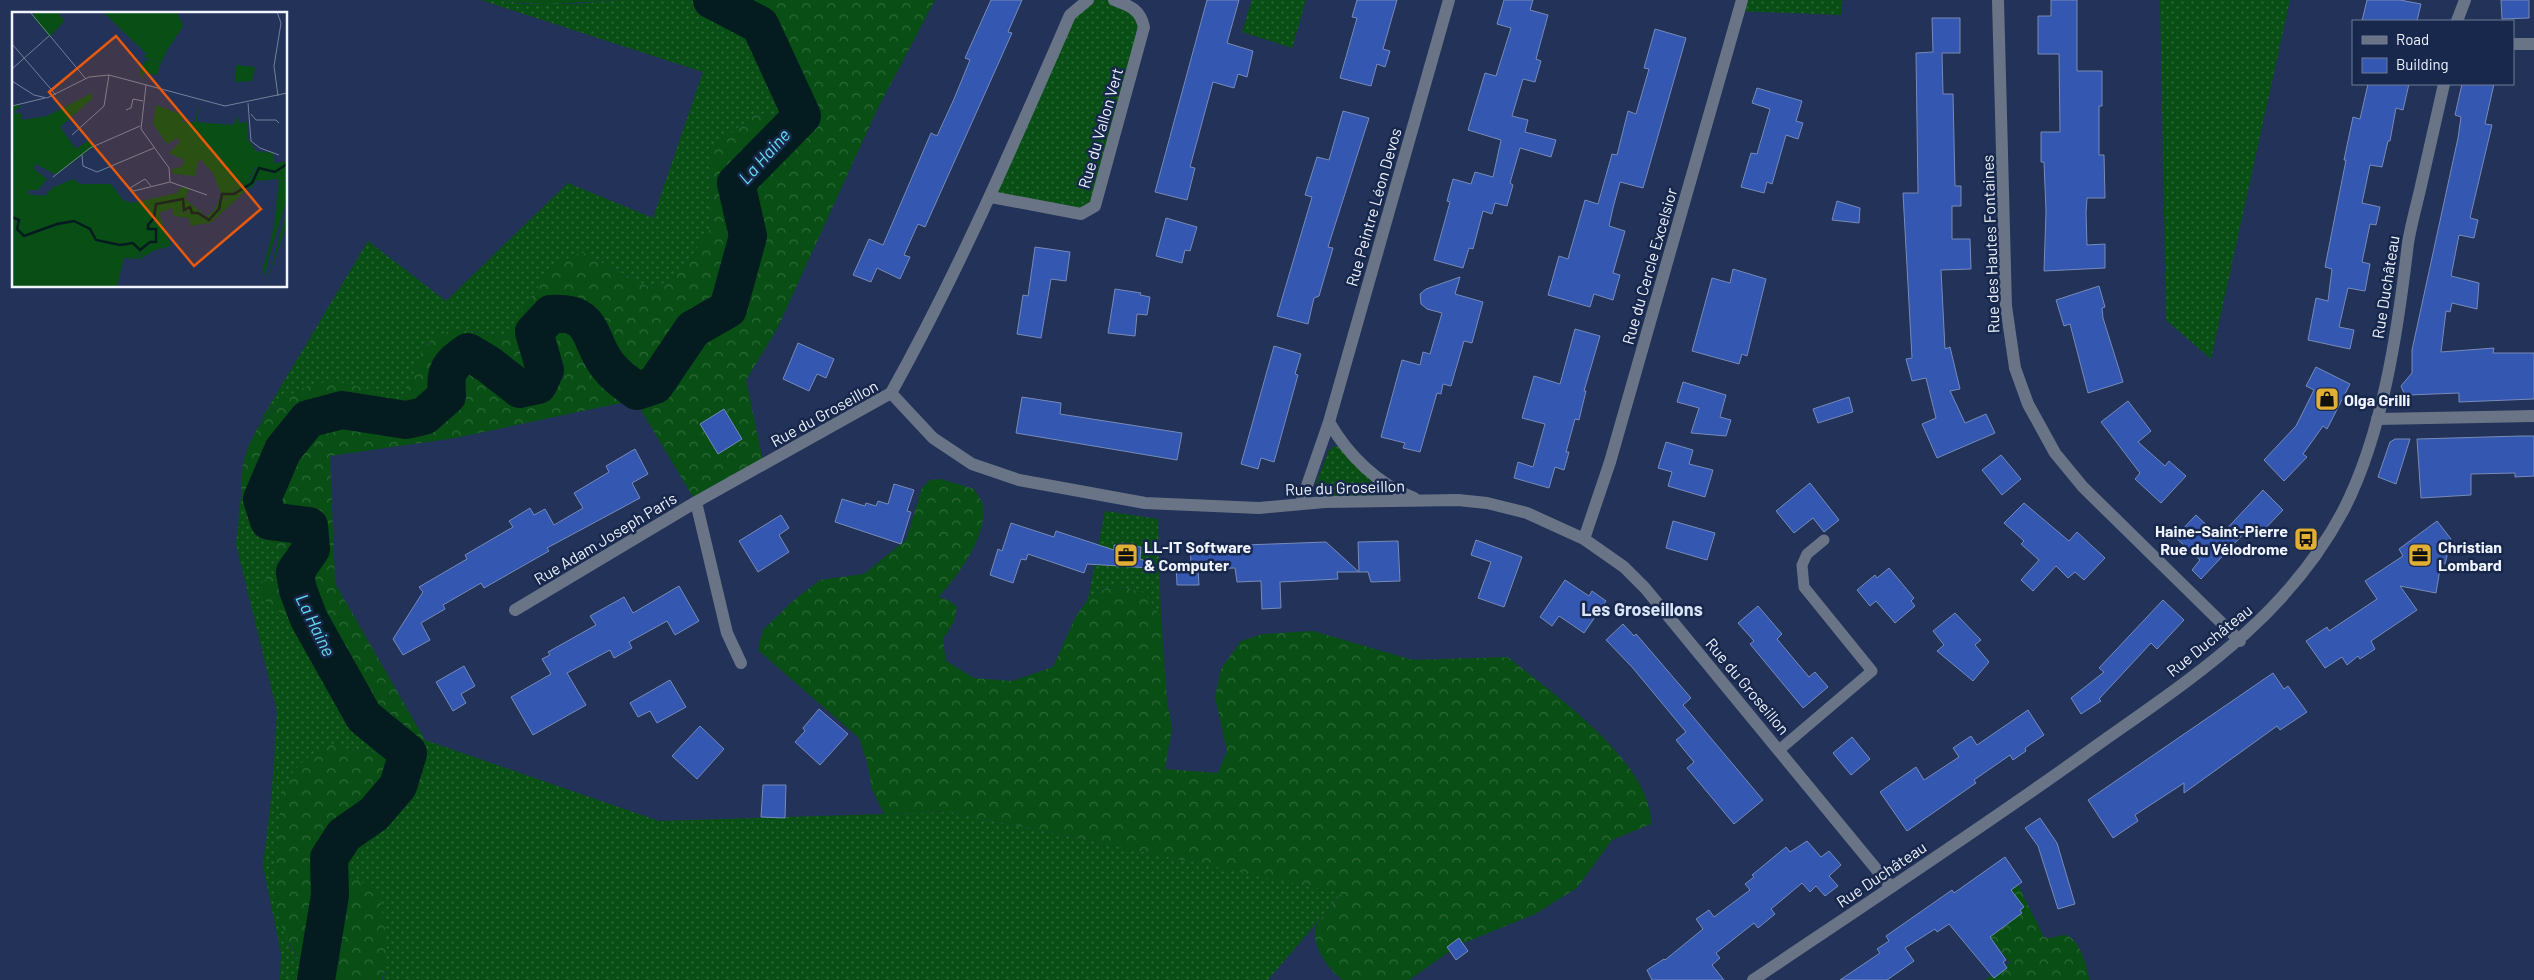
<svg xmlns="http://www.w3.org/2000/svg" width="2534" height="980" font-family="Barlow,sans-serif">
<defs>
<pattern id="grass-dots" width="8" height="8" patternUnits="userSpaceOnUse" patternTransform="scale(1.25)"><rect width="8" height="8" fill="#094f15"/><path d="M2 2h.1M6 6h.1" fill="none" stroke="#2d6938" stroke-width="1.8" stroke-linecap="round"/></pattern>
<pattern id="forest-crowns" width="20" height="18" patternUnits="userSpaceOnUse" patternTransform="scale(1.25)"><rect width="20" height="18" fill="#094f15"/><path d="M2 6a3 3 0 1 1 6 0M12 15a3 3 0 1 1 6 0" fill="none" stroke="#2d6938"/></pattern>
</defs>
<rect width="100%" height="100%" fill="#223258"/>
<path fill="url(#grass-dots)" d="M481 0H501L522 4H577L617 0H712L760 25 802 116 756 114 712 148 709 233 674 278 652 289 582 252 522 313 504 338 473 331 427 343 408 392 396 402 358 387 275 406 259 423 368 241 446 301 568 183 653 218 703 72Z
M1088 0H1114L1141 15 1095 206 1081 214 991 197 1070 15Z
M1252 0H1306L1292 48 1242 32Z
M1742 0H1842L1841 15 1738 11Z
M2160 0H2290L2211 359 2166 320Z
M1333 446 1339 447 1383 488 1381 495 1318 497 1314 489 1328 452Z
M241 496 255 528 281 550 283 573 269 577 309 619 364 717 386 734 381 753 354 750 327 744 289 945 312 980H280L281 953 263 866 272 790 277 711 236 544Z
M1105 511 1158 519 1161 617 1145 593 1112 585 1088 599Z
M425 740 659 821 951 812 1342 893 1268 980H383L385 972 329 858 344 835 381 827 428 762Z"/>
<path fill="url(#forest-crowns)" d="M501 0H617C578 3 539 7 501 0Z
M712 0H935L877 110 777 329 746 380 764 466 696 502 635 400 455 438 330 456 335 583 425 740 428 762 419 793 381 827 344 835 329 858 379 894C384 921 392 954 382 980H312C297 957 282 935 277 908 274 891 278 797 286 783 294 766 313 754 327 743L354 750 380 753 386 734 364 717 334 664 315 661 304 640 309 619C286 618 277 612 261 596L260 584 269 577 283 573 281 550C273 543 260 536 254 528 218 473 263 388 327 382 350 380 376 394 396 402 410 390 410 383 416 366 432 319 465 329 504 338L553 265 582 252 652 289 674 278 709 233 712 148 756 114 802 116 760 25Z
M941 479 974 489C977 494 982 501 983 506 987 538 958 575 939 597L950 601 957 607 954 622 943 639 946 661 974 678 1012 681 1053 667 1075 618 1088 599 1112 585 1145 593 1161 617 1167 700 1172 729 1165 769 1218 773 1227 751 1215 697 1221 669 1241 641 1263 634 1313 631 1413 660 1508 657C1552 693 1652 762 1651 824L1612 840 1577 888 1535 914 1459 945 1409 980H1343C1329 971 1308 942 1317 924 1324 913 1335 904 1341 893L951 812 884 814 872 789 867 762 859 738 758 650 763 630 794 600 820 580 864 574 906 540 922 488 930 480Z
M2017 883 2044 937C2052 940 2057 935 2064 935 2080 937 2087 968 2090 980H1985L2010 963 1970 910Z"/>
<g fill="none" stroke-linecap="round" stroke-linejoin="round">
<path stroke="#041c1f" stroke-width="38" d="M316 980 330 895 329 858 344 835 374 814 398 786 408 753 364 717 309 619 298 590 295 572 311 549 309 526 269 521 262 499 283 450 308 419 342 410 406 420 424 416 447 396C445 371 448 366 468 352L488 364 520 389 538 385 545 370 534 332 551 314C597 310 587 342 610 368 617 377 628 384 637 391L655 385 693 329 728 309 748 236 736 183 802 116 760 25 712 0"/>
</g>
<path fill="#3457b2" stroke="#778bb8" d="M991 0H1022L1008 32 1012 33 925 227 918 224 904 255 910 257 900 279 877 268 871 282 853 275 869 239 883 245 931 133 937 136 954 99 970 60 965 58Z
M1207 0H1239L1227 43 1253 51 1247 77 1238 74 1234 88 1213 82 1190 167 1195 168 1187 200 1155 192Z
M1357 0H1397L1383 49 1390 51 1385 67 1377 64 1371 86 1340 78 1357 18 1352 17Z
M1504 0H1533L1530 10 1548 15 1536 59 1541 61 1535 82 1523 79 1512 116 1528 120 1525 132 1556 140 1551 157 1520 148 1510 183 1513 185 1507 206 1495 203 1492 214 1483 211 1473 249 1469 248 1463 268 1434 260 1450 202 1447 201 1453 179 1471 184 1475 172 1493 177 1501 140 1468 130 1485 73 1496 76 1511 28 1497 24Z
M2051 0H2077V71H2102V106H2099V155H2104L2105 198H2087L2086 213 2087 245 2105 244V268L2044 271 2046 211 2044 162H2041V132H2060L2059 54H2038V16H2051Z
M2367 0H2400L2421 4 2417 21H2362Z
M2501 0H2529V18L2502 19Z
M1932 18H1960V53H1942L1943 94H1953L1955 186H1961V206H1952V239H1970L1971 269 1941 270 1945 349 1950 347 1960 389 1950 391 1965 423 1986 414 1995 433 1937 458 1922 424 1936 418 1926 378 1912 381 1906 359 1912 358 1903 193H1918L1916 53 1933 52Z
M1655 29 1686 38 1643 188 1620 182 1613 208 1609 226 1625 231 1613 273 1620 275 1613 300 1594 294 1590 307 1548 295 1559 256 1568 259 1585 200 1598 204 1612 154 1617 155 1628 111 1636 114 1649 69 1644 68Z
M2368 84H2409L2403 110 2396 108 2390 141H2388L2382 167 2370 165 2362 203 2380 207 2376 225 2370 224 2362 262 2370 264 2365 291 2348 288 2339 327 2354 330 2350 349 2308 340 2316 298 2328 301 2332 269 2325 267 2346 160H2344L2353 117 2360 119Z
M2462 84H2494L2485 124 2492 125 2470 218 2478 220 2474 238 2459 235 2451 276 2479 283 2477 309 2452 303 2450 312 2446 311 2441 352 2494 348 2493 353H2534V399L2459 402V393L2409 395 2404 393 2401 386 2412 373V350L2458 138 2461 117 2455 115Z
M1757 88 1802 101 1796 121 1803 123 1798 139 1786 135 1772 184 1767 182 1764 193 1741 187 1751 153 1757 154 1770 109 1752 103Z
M1343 111 1369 118 1328 247 1333 248 1319 296 1314 298 1308 324 1277 316 1312 197 1305 195 1317 157 1329 160Z
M1837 201 1860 208 1859 223 1832 220Z
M1166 218 1197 227 1190 251 1185 250 1182 263 1156 256Z
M1035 247 1070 252 1066 281 1051 279 1041 338 1017 334 1023 295 1028 296Z
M1733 269 1766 279 1747 356 1742 354 1739 364 1692 351 1712 278 1730 283Z
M1460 277 1455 294 1483 302 1472 343 1464 341 1451 386 1443 384 1441 394 1437 393 1420 452 1403 448 1405 443 1381 437 1402 360 1420 365 1423 352 1430 354 1442 313 1427 309 1421 304 1420 294 1426 289Z
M2099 286 2105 307 2102 308 2103 318 2123 382 2088 393 2070 324 2064 326 2056 300Z
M1115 289 1141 293 1140 295 1150 297 1147 315 1137 314 1135 336 1108 333Z
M1575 329 1600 336 1584 391H1586L1579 420 1575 419 1566 452H1569L1564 470 1555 467 1549 488 1514 478 1518 462 1533 467 1545 424 1522 418 1534 376 1560 384Z
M798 343 834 359 826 378 817 374 809 391 783 379Z
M1274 346 1301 354 1295 374 1298 375 1274 462 1261 458 1258 469 1241 464Z
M2316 367 2350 384 2327 429 2323 426 2303 454 2307 457 2284 481 2264 460 2296 426 2314 390 2306 386Z
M1683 382 1726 395 1720 417 1731 420 1726 436 1691 433 1699 408 1677 402Z
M1022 397 1061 403 1060 414 1182 433 1177 460 1016 433Z
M1849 397 1853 412 1818 423 1813 409Z
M2128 401 2151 431 2138 442 2165 466 2169 461 2186 476 2161 503 2135 479 2140 473 2101 422Z
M724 409 742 439 718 454 700 424Z
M2521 436H2534V476L2515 477V473L2471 474V495L2421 498 2417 439Z
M2395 439H2410L2396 484 2378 477 2390 442Z
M1666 442 1693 450 1689 464 1713 470 1705 497 1668 486 1672 472 1658 468Z
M635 449 648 474 632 483 640 498 547 548 549 551 484 588 481 583 443 605 445 609 421 623 430 640 403 655 393 639 423 592 419 587 467 559 465 555 513 527 509 521 530 508 534 515 545 509 554 525 583 508 574 493 609 472 606 466Z
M2001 455 2021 479 2002 495 1982 470Z
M1810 483 1839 520 1824 532 1813 518 1794 533 1776 511Z
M894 484 914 490 907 511 911 512 901 544 835 522 842 499 865 506 866 503 876 506 878 501 888 504Z
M2263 490 2283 510 2257 537 2248 529 2201 579 2192 570 2200 560 2175 537 2196 515 2219 537Z
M2024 503 2069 541 2077 532 2105 558 2084 580 2075 572 2068 578 2056 566 2033 591 2021 580 2039 560 2021 544 2024 541 2004 523Z
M781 515 789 528 779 535 789 552 758 572 739 541Z
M1673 521 1715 533 1707 560 1666 548Z
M2437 521 2451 539 2445 564 2441 563 2436 593 2400 586 2417 610 2371 641 2375 649 2360 659 2358 656 2347 665 2342 657 2325 668 2306 641 2327 627 2329 631 2377 599 2365 581 2403 556 2399 549Z
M1011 523 1054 537 1056 531 1114 550V545L1141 547 1140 559 1151 563 1150 568 1087 564 1084 573 1028 554 1026 560 1021 559 1013 583 990 575 998 549 1002 551Z
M1476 540 1522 557 1504 607 1478 598 1491 562 1471 555Z
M1398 541 1400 581 1371 582 1368 572H1359L1358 542Z
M1326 542 1359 572H1337L1338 579 1280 582 1281 608 1262 609 1261 581 1237 582 1235 568 1198 569 1199 585H1177L1176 564 1191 563 1190 547Z
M1889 568 1914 598 1911 601 1915 606 1895 623 1876 601 1870 606 1857 590 1875 575 1877 578Z
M1565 580 1589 596 1592 591 1606 601 1584 633 1559 616 1552 626 1540 617Z
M679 586 699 621 675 635 667 621 629 642 632 648 614 658 610 650 567 673 586 705 533 735 511 697 551 674 542 659 550 655 548 652 596 625 590 616 624 597 633 613Z
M2163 600 2184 620 2157 649 2151 643 2099 699 2101 701 2081 714 2071 698 2104 672 2099 668Z
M1758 606 1782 634 1777 639 1809 677 1815 672 1828 687 1803 708 1750 644 1754 641 1738 623Z
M1955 613 1981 640 1975 645 1989 662 1973 681 1937 651 1944 645 1933 631Z
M1623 624 1634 636 1636 634 1691 698 1683 705 1763 800 1734 824 1687 768 1694 762 1676 740 1686 732 1632 667 1606 640Z
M464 666 475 686 461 694 466 703 453 711 436 682Z
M2273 673 2284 689 2288 686 2307 712 2280 730 2277 726 2184 793V783L2135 815 2138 821 2113 838 2088 800Z
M670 680 686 707 657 723 650 711 638 717 630 703Z
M819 709 848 734 820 765 795 742 805 731 803 728Z
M2028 710 2044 735 2025 748 2026 751 2013 760 2010 755 1974 780 1976 783 1907 831 1880 792 1916 767 1924 780 1959 757 1953 748 1971 736 1977 745Z
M700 726 724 749 697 779 672 756Z
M1852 737 1870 759 1851 775 1833 753Z
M763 785H786L785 818 761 817Z
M2040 818 2057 843 2075 904 2058 909 2038 846 2025 828Z
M1807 841 1821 857 1829 851 1841 865 1829 876 1838 886 1825 896 1816 886 1810 892 1802 883 1771 909 1775 914 1758 928 1754 923 1716 953 1720 958 1712 965 1724 980H1652L1647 970 1664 959 1665 960 1703 929 1696 919 1709 910 1714 917 1750 890 1745 884 1754 877 1752 875 1786 847 1790 852Z
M2005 857 2022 882 2011 890 2024 907 2020 910 2022 913 1990 937 2006 960 2003 962 2007 968 1994 978 1949 924 1937 932 1935 929 1905 948 1914 961 1887 980H1840L1880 953 1877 949 1889 941 1886 936 1952 890 1954 893Z
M1459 938 1468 951 1456 960 1447 947Z"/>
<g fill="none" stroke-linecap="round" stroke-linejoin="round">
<path stroke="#6a7487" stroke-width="11" d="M1779 750 1872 671 1804 587 1802 565 1807 554 1824 540"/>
<path stroke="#6a7487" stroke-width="12" d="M1998 0 2006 306 2015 368 2028 404 2055 453 2083 487 2240 641
M2513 44H2534
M991 197 1081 214 1095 206 1144 27C1140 9 1130 6 1114 0
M891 393 933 438 972 464 1019 480 1145 503 1259 508 1325 502 1458 500 1487 503 1527 513 1584 539 1624 567 1645 588 1891 887
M891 393C959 271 1014 143 1070 15L1088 0
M2377 419 2534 416
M1329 422C1348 455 1378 485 1414 498
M696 502 727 633 741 663
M1301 503 1329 422 1449 0
M1584 539 1610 462 1742 0
M515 610 696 502 891 393"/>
<path stroke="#6a7487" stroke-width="12" d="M2457 21 2465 0
M1753 980C1863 906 1974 833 2082 756 2182 684 2283 624 2343 511 2383 434 2398 329 2408 243 2411 225 2416 207 2420 190 2428 154 2436 119 2444 84"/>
</g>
<defs>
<g id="shop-square" transform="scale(1.25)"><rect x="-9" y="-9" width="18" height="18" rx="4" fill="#e1af34" stroke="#18284d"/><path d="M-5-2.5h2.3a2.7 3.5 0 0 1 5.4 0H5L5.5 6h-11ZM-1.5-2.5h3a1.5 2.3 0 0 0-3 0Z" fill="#111"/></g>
<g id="bus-square" transform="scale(1.25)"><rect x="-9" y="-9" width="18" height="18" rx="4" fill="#e1af34" stroke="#18284d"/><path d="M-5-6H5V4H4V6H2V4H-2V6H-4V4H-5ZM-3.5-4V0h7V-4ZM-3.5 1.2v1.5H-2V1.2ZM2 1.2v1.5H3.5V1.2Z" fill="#111"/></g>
<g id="office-square" transform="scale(1.25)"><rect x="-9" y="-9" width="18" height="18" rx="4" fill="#e1af34" stroke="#18284d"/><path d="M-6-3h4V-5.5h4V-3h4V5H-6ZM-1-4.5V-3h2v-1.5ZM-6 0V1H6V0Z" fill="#111"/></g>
</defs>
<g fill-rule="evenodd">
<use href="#shop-square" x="2327" y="399"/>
<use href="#bus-square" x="2306" y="539"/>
<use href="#office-square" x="1126" y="555"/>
<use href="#office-square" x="2420" y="555"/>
</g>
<g text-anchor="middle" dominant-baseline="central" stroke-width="5" stroke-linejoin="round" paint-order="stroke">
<g font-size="16" fill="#eff4fe" stroke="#18284d">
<text transform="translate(1100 128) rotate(-74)">Rue du Vallon Vert</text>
<text transform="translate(1373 207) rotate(-74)">Rue Peintre Léon Devos</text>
<text transform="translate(1990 244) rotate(-92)">Rue des Hautes Fontaines</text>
<text transform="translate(1649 266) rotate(-74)">Rue du Cercle Excelsior</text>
<text transform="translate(2385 287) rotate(-81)">Rue Duchâteau</text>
<text transform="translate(824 413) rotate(-29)">Rue du Groseillon</text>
<text transform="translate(1345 487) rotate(-2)">Rue du Groseillon</text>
<text transform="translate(605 538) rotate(-31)">Rue Adam Joseph Paris</text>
<text transform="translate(2209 640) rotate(-39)">Rue Duchâteau</text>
<text transform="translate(1748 686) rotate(50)">Rue du Groseillon</text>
<text transform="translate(1881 874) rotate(-34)">Rue Duchâteau</text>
</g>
<g font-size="16" font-weight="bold" fill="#eff4fe" stroke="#18284d" text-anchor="start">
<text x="2344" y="399">Olga Grilli</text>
<text x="2288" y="530" text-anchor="end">Haine-Saint-Pierre<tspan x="2288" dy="18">Rue du Vélodrome</tspan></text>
<text x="1144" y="546">LL-IT Software<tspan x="1144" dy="18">&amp; Computer</tspan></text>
<text x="2438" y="546">Christian<tspan x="2438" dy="18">Lombard</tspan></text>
</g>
<g font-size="18" font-style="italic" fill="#63dbe8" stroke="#18284d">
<text transform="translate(764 156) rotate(-48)">La Haine</text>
<text transform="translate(316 625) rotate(64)">La Haine</text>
</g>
<g font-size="18" font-weight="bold" fill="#dbe5f8" stroke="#18284d">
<text x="1642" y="609">Les Groseillons</text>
</g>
</g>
<g transform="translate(12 12)">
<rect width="275" height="275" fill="#223258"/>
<path d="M25 0H46L52 9 38 25 20 4ZM132 21 156 37 149 51 132 45 134 41 124 32ZM224 53 243 55 240 69 223 70ZM80 81V87L48 115 64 137 78 127 83 134 44 163 6 142 0 151V94L10 93 1 101H9L10 108 35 104ZM187 90 185 110 221 113 226 104 227 111 235 110 236 127 244 139 261 141 262 151 275 150 260 166 275 157 253 264 251 256 262 216 267 167 245 169V163L249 160 243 155 234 172 229 170 222 176V182H209L201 161 183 142 166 110H183ZM234 174 237 176 202 208 204 203 208 201 210 185 215 188ZM163 191 169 200 187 203 196 211 178 214 177 206 162 204 160 196 147 201 159 234 143 238 128 247 112 246 105 275H0V205L7 208 16 223 62 209 78 217 82 225 112 234 123 245 128 244 140 234 152 232 149 214 140 200 144 192Z" fill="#094f15"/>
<path d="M135 47 149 51 145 63 133 61 129 67 128 57ZM144 93 171 103V109L167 111 187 146 183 164 161 162 160 157 169 155 173 148 157 141 168 130 165 126 155 132 141 112ZM6 142 23 150 22 157 35 167 26 178H17L15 182 33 184 40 176 61 167 68 172H99L111 188 120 191 165 181 170 174 177 177 173 187 195 205 203 197 210 180 222 182 224 174 238 167 245 153 248 151 251 155 240 176 232 175 220 189 211 185 208 201 199 211H192L187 203 179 204 176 200 166 199 163 191 152 196 144 192 142 206 156 223 154 230 123 245 114 243 112 234 84 228 78 217 62 209 12 224 6 221 7 208 0 205V151ZM275 150V158L265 164 257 165 252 161 258 155 267 159ZM275 161V187L254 254 270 174ZM275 198V212L253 275 259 256Z" fill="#094f15"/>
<path d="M91 0H165L171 14 156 37 132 21 124 32Z" fill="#094f15"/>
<path fill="none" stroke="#041c1f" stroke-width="2.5" d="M0 205 7 208 5 217 12 224 45 212 62 209 78 217 84 228 108 233 121 231 128 238 138 230H144V217H136V213L142 206 144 192 171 187 172 198 178 195 180 201H186L197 208 207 197 210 182H222L240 171 247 156 263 160 275 152"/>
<path fill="none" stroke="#74809a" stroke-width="1" d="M18 0 74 67M265 0 269 11 262 54 266 84M0 32 44 83M0 57 37 24M0 69 22 83 35 86 77 65 97 63 213 94 275 81M134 73 129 117 157 156 158 170M236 91 239 129 248 136 267 143M0 94 33 86M114 98 119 96 121 87 131 89M239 102 244 108H264L267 111M60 123 92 94 97 63M70 143 71 154 85 160 142 136M41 165 78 136 128 114M158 170 195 183M139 174 133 167 118 176 122 179 158 170"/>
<path fill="#e8590c" fill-opacity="0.15" stroke="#e8590c" stroke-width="2.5" d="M104 24 249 197 182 254 37 80Z"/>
<rect width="275" height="275" fill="none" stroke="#eff4fe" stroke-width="2.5"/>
</g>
<rect x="2352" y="20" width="162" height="65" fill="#18284d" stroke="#6e7a94"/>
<rect x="2362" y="36" width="25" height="8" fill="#6a7487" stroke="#6e7a94"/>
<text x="2396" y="45" font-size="15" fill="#eff4fe">Road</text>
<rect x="2362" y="58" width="25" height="15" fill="#3457b2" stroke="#6e7a94"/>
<text x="2396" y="70" font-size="15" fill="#eff4fe">Building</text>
</svg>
